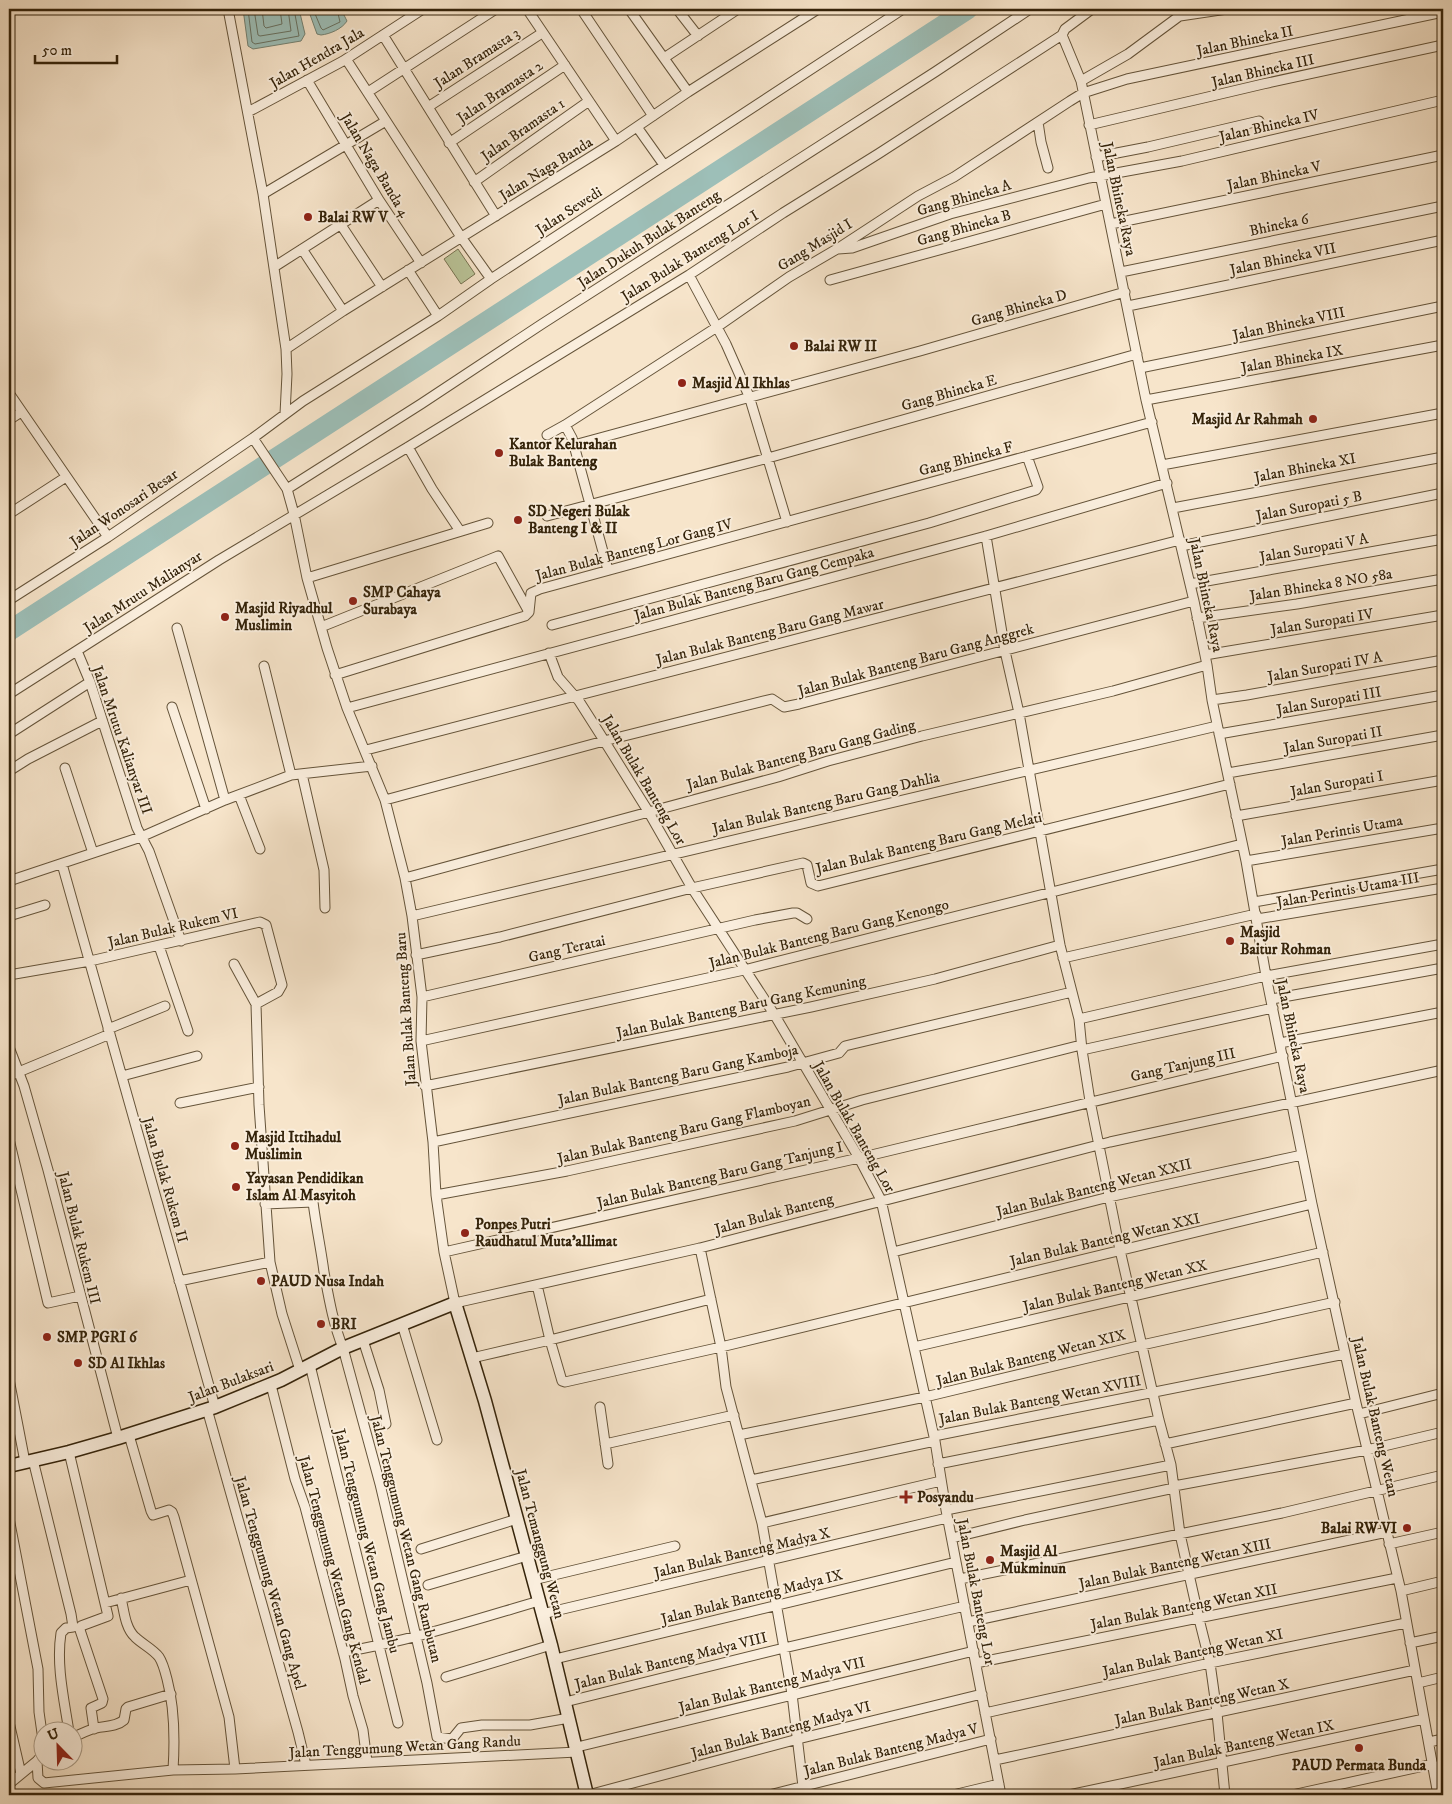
<svg xmlns="http://www.w3.org/2000/svg" width="1452" height="1804" font-family="'IM FELL DW Pica',serif">
<rect width="100%" height="100%" fill="#f7e5cb"/>
<filter id="stains"><feTurbulence type="fractalNoise" baseFrequency=".004" numOctaves="4"/><feColorMatrix values="0 0 0 0 .2 0 0 0 0 .09 0 0 0 0 .02 0 0 0 .5 -.17"/></filter>
<radialGradient id="worn" r=".72"><stop offset=".6" stop-color="#630" stop-opacity="0"/><stop offset="1" stop-color="#630" stop-opacity=".3"/></radialGradient>
<path fill="#bac599" stroke="#777452" d="M458 249 475 274 461 284 444 259Z"/>
<path fill="#9dbfb8" stroke="#738172" d="M243 9H299L305 34 301 41 253 49 248 46Z
M308 9H341L347 21C342 29 330 34 321 35L317 34Z"/>
<g fill="none" stroke-linecap="round" stroke-linejoin="round">
<path stroke="#687161" stroke-width="1" d="M248 9 252 42 255 44 299 36 294 9
M254 9 258 35 260 36 291 31 288 9
M262 9 264 26 266 28 282 24 280 9
M313 9 321 28 323 30 340 22 337 9"/>
<path stroke="#9dbfb8" stroke-width="20" d="M9 631 968 9"/>
<g stroke="#65543a" stroke-width="11">
<path id="street" d="M228 9 263 194 286 349 287 374 285 414
M527 9 616 141
M581 9 653 116
M629 9 688 92
M677 9 698 36
M1176 9 1180 16 1227 9
M383 35 496 216
M1062 35 1081 81 1146 400 1194 601 1207 665 1212 700 1246 861 1266 976 1312 1204 1356 1403 1401 1591 1438 1795
M664 58 738 9
M346 59 461 237 491 279
M307 80 379 200 421 263
M1081 81 1128 54 1189 9
M368 92 496 9
M428 107 542 33
M248 112 343 61 423 9
M1038 122 1041 142 1048 168
M1089 125 1263 84 1443 45
M637 127 664 165
M449 143 565 65
M1096 157 1148 147 1259 121
M474 182 589 101
M263 194 386 121
M1111 224 1443 155
M341 225 382 287
M302 249 343 311
M838 249 852 248 950 214 1089 178 1182 161 1443 100
M274 267 379 200
M408 270 438 316
M1121 272 1443 206
M689 275 726 344 749 396 787 522
M830 280 1106 204
M1128 306 1443 240
M286 349 343 311 616 141 688 92 818 9
M1140 368 1443 306
M9 393 108 537
M1146 400 1443 345
M9 420 21 412
M565 425 572 438 608 570
M547 435 565 425 717 327 789 277 837 249 918 196 954 177 1070 101 1083 93 1127 79 1443 12
M253 438 287 489 294 514 307 578 327 648 347 708 385 800 405 878 412 916 422 997 421 1041 433 1142 436 1195 444 1252 455 1303 700 1248 1110 1142 1443 1070
M574 445 920 351 1125 292
M408 447 432 489 460 531
M1162 465 1443 413
M287 489 421 404 542 324 935 72 1030 9
M1173 508 1443 457
M9 514 66 477
M547 516 768 458 1137 354
M986 536 1005 651 1019 713 1060 945 1079 1019 1082 1050 1090 1101 1120 1250 1159 1420 1171 1465 1180 1534 1199 1619 1210 1663 1217 1713 1225 1795
M1181 546 1443 493
M307 578 488 523
M1190 584 1443 539
M9 600 108 537 253 438 303 401 438 316 491 279 903 9
M1197 618 1297 604 1443 579
M552 625 929 523 1036 490 1038 487 1027 456
M321 627 498 556 529 612
M177 628 225 800
M77 651 90 682 137 828 149 851 181 941
M549 653 558 677 579 701 600 734 648 811 692 888 774 1014 859 1158 881 1200 935 1441 946 1510 1001 1795
M1205 655 1443 615
M264 666 291 775
M335 675 525 616 529 612 531 593 540 589 1152 422
M9 694 219 560 408 447 689 275 783 213 878 154 1062 35 1065 29 1092 9
M1212 700 1247 695 1443 660
M172 707 206 809
M347 708 986 536 1167 483
M9 734 90 682
M1219 734 1443 695
M366 750 1180 540
M65 768 93 853
M9 771 28 759 102 721
M1228 773 1443 735
M302 774 324 870 325 908
M239 795 260 849
M385 800 604 741 772 699 784 707 799 704 1194 601
M1236 816 1443 780
M1246 861 1443 828
M62 864 215 1407
M405 878 778 777 828 761 922 736 1113 691 1207 665
M9 881 141 837 225 800 291 775 372 766
M1254 902 1443 869
M9 916 45 905
M412 916 1217 726
M1257 919 1443 888
M159 946 188 1031
M416 955 500 937 692 888 803 863 807 865 811 883 818 886 1230 784
M1063 958 1256 914
M234 964 256 1004
M9 975 90 961 260 922 266 925 282 985 278 992 256 1004 259 1105 270 1262 282 1314 300 1370
M422 997 755 920 793 913H797L807 919
M1272 999 1443 968
M1079 1019 1266 976 1443 944
M108 1029 165 1006
M421 1041 744 970 1242 844
M1280 1043 1443 1012
M9 1047 24 1086 48 1170 118 1438
M1082 1050 1273 1008
M9 1076 110 1034
M122 1076 197 1056
M425 1086 811 1007 935 979 1060 945
M180 1103 259 1087
M9 1139 48 1303 80 1296
M433 1142 788 1067 839 1053 845 1046 849 1045 1072 992
M436 1195 567 1171 795 1121 862 1100 1081 1045
M265 1204 313 1202C316 1226 321 1249 324 1272 329 1299 333 1323 343 1348L380 1484 427 1683 437 1737 452 1739 461 1728 482 1725H530L569 1718
M700 1248 721 1347 726 1387 762 1523 792 1694 804 1795
M444 1252 859 1158 1283 1056
M893 1252 1109 1197 1302 1155
M179 1281 270 1262
M537 1285 550 1340 562 1381 565 1382 721 1347 1312 1204
M402 1324 437 1440
M363 1340 379 1390 386 1424
M914 1347 1323 1252
M472 1358 550 1340 711 1299
M310 1365 398 1723
M9 1379 25 1462
M271 1385 295 1479 305 1507 345 1659 353 1696 363 1730 367 1762
M600 1407 608 1464
M207 1409 298 1732 306 1765
M1359 1414 1443 1393
M129 1435 151 1511 153 1515 169 1510 172 1512 174 1517 229 1717 235 1769
M739 1435 925 1397 1142 1345 1335 1302
M934 1436 1345 1354
M605 1444 734 1415
M1165 1444 1356 1403
M69 1452 108 1616 81 1626 80 1630 103 1699 102 1703 91 1708 94 1729
M33 1460 71 1614 73 1627 66 1628 61 1633C56 1665 64 1699 69 1732
M938 1464 1159 1420
M751 1480 935 1441
M1174 1486 1367 1450 1443 1432
M946 1510 1171 1465
M9 1518 38 1669 39 1712 42 1733
M762 1523 941 1481
M952 1538 1025 1520 1174 1488
M1389 1544 1443 1532
M421 1549 517 1519
M960 1579 1282 1513 1443 1475
M533 1580 675 1546
M428 1585 527 1556
M1401 1591 1443 1581
M121 1598C124 1610 125 1628 135 1637 142 1644 153 1649 159 1657 163 1663 165 1671 167 1679 175 1709 175 1739 173 1770
M105 1603 191 1580
M542 1614 947 1518
M968 1622 1387 1532
M1410 1643 1443 1636
M343 1652C410 1641 474 1620 539 1601
M555 1659 956 1562
M976 1663 1397 1578
M446 1677 551 1645
M1418 1683 1443 1677
M565 1702 784 1648 965 1606
M985 1713 1210 1663 1406 1623
M9 1722 21 1774
M72 1738C80 1734 88 1730 96 1728 106 1726 116 1727 124 1720L126 1709 128 1707 171 1694
M1429 1742 1443 1739
M577 1747 974 1651
M995 1760 1415 1670
M37 1761 38 1778 44 1783 173 1770 235 1769 577 1752
M9 1784 37 1761 42 1755
M588 1795 798 1739 982 1694
M769 1795 991 1739
M953 1795 999 1784
M1069 1795 1424 1719
M1292 1795 1433 1764"/>
</g>
<g stroke="#34230a" stroke-width="15">
<path id="secondary" d="M9 1466 69 1452 118 1438 215 1407 281 1380 343 1348 455 1303 485 1401 551 1645 587 1795"/>
</g>
<use href="#street" stroke="#faeedd" stroke-width="9"/>
<use href="#secondary" stroke="#faeedd" stroke-width="12"/>
</g>
<g fill="#8f2418" stroke="#faeedd" stroke-width="2">
<circle cx="308" cy="217" r="5"/>
<circle cx="794" cy="346" r="5"/>
<circle cx="682" cy="383" r="5"/>
<circle cx="1313" cy="419" r="5"/>
<circle cx="499" cy="453" r="5"/>
<circle cx="518" cy="520" r="5"/>
<circle cx="353" cy="601" r="5"/>
<circle cx="225" cy="617" r="5"/>
<circle cx="1230" cy="941" r="5"/>
<circle cx="235" cy="1146" r="5"/>
<circle cx="236" cy="1187" r="5"/>
<circle cx="465" cy="1233" r="5"/>
<circle cx="261" cy="1281" r="5"/>
<circle cx="321" cy="1324" r="5"/>
<circle cx="47" cy="1337" r="5"/>
<circle cx="78" cy="1363" r="5"/>
<path d="M903.5 1489.5h5v5h5v5h-5v5h-5v-5h-5v-5h5z"/>
<circle cx="1407" cy="1528" r="5"/>
<circle cx="990" cy="1560" r="5"/>
<circle cx="1359" cy="1748" r="5"/>
</g>
<g text-anchor="middle" dominant-baseline="central" stroke-width="4" stroke-linejoin="round" paint-order="stroke">
<g font-size="15" fill="#34230a" stroke="#faeedd">
<text transform="translate(1245 41) rotate(-12)">Jalan Bhineka II</text>
<text transform="translate(317 58) rotate(-30)">Jalan Hendra Jala</text>
<text transform="translate(477 58) rotate(-33)">Jalan Bramasta 3</text>
<text transform="translate(1263 71) rotate(-13)">Jalan Bhineka III</text>
<text transform="translate(500 92) rotate(-34)">Jalan Bramasta 2</text>
<text transform="translate(1269 126) rotate(-13)">Jalan Bhineka IV</text>
<text transform="translate(523 130) rotate(-35)">Jalan Bramasta 1</text>
<text transform="translate(375 165) rotate(59)">Jalan Naga Banda 4</text>
<text transform="translate(546 169) rotate(-32)">Jalan Naga Banda</text>
<text transform="translate(1274 176) rotate(-12)">Jalan Bhineka V</text>
<text transform="translate(964 198) rotate(-16)">Gang Bhineka A</text>
<text transform="translate(1119 199) rotate(78)">Jalan Bhineka Raya</text>
<text transform="translate(569 211) rotate(-33)">Jalan Sewedi</text>
<text transform="translate(1279 225) rotate(-12)">Bhineka 6</text>
<text transform="translate(964 228) rotate(-16)">Gang Bhineka B</text>
<text transform="translate(649 239) rotate(-33)">Jalan Dukuh Bulak Banteng</text>
<text transform="translate(815 245) rotate(-32)">Gang Masjid I</text>
<text transform="translate(690 256) rotate(-32)">Jalan Bulak Banteng Lor I</text>
<text transform="translate(1283 259) rotate(-12)">Jalan Bhineka VII</text>
<text transform="translate(1019 308) rotate(-16)">Gang Bhineka D</text>
<text transform="translate(1289 324) rotate(-12)">Jalan Bhineka VIII</text>
<text transform="translate(1292 359) rotate(-10)">Jalan Bhineka IX</text>
<text transform="translate(949 393) rotate(-16)">Gang Bhineka E</text>
<text transform="translate(966 459) rotate(-15)">Gang Bhineka F</text>
<text transform="translate(1305 468) rotate(-11)">Jalan Bhineka XI</text>
<text transform="translate(1309 506) rotate(-11)">Jalan Suropati 5 B</text>
<text transform="translate(124 508) rotate(-34)">Jalan Wonosari Besar</text>
<text transform="translate(1314 548) rotate(-10)">Jalan Suropati V A</text>
<text transform="translate(634 550) rotate(-15)">Jalan Bulak Banteng Lor Gang IV</text>
<text transform="translate(754 584) rotate(-15)">Jalan Bulak Banteng Baru Gang Cempaka</text>
<text transform="translate(1321 585) rotate(-9)">Jalan Bhineka 8 NO 58a</text>
<text transform="translate(143 592) rotate(-33)">Jalan Mrutu Malianyar</text>
<text transform="translate(1206 595) rotate(78)">Jalan Bhineka Raya</text>
<text transform="translate(1322 622) rotate(-9)">Jalan Suropati IV</text>
<text transform="translate(770 632) rotate(-14)">Jalan Bulak Banteng Baru Gang Mawar</text>
<text transform="translate(916 660) rotate(-15)">Jalan Bulak Banteng Baru Gang Anggrek</text>
<text transform="translate(1325 667) rotate(-10)">Jalan Suropati IV A</text>
<text transform="translate(1329 701) rotate(-10)">Jalan Suropati III</text>
<text transform="translate(122 740) rotate(71)">Jalan Mrutu Kalianyar III</text>
<text transform="translate(1333 740) rotate(-10)">Jalan Suropati II</text>
<text transform="translate(801 755) rotate(-15)">Jalan Bulak Banteng Baru Gang Gading</text>
<text transform="translate(644 780) rotate(59)">Jalan Bulak Banteng Lor</text>
<text transform="translate(1337 784) rotate(-10)">Jalan Suropati I</text>
<text transform="translate(826 803) rotate(-13)">Jalan Bulak Banteng Baru Gang Dahlia</text>
<text transform="translate(1342 831) rotate(-10)">Jalan Perintis Utama</text>
<text transform="translate(929 843) rotate(-13)">Jalan Bulak Banteng Baru Gang Melati</text>
<text transform="translate(1348 890) rotate(-10)">Jalan Perintis Utama III</text>
<text transform="translate(173 928) rotate(-13)">Jalan Bulak Rukem VI</text>
<text transform="translate(829 934) rotate(-14)">Jalan Bulak Banteng Baru Gang Kenongo</text>
<text transform="translate(567 949) rotate(-13)">Gang Teratai</text>
<text transform="translate(741 1007) rotate(-12)">Jalan Bulak Banteng Baru Gang Kemuning</text>
<text transform="translate(406 1009) rotate(-94)">Jalan Bulak Banteng Baru</text>
<text transform="translate(1293 1036) rotate(78)">Jalan Bhineka Raya</text>
<text transform="translate(1183 1065) rotate(-13)">Gang Tanjung III</text>
<text transform="translate(678 1075) rotate(-12)">Jalan Bulak Banteng Baru Gang Kamboja</text>
<text transform="translate(854 1127) rotate(60)">Jalan Bulak Banteng Lor</text>
<text transform="translate(684 1130) rotate(-13)">Jalan Bulak Banteng Baru Gang Flamboyan</text>
<text transform="translate(720 1175) rotate(-13)">Jalan Bulak Banteng Baru Gang Tanjung I</text>
<text transform="translate(165 1180) rotate(74)">Jalan Bulak Rukem II</text>
<text transform="translate(1094 1188) rotate(-14)">Jalan Bulak Banteng Wetan XXII</text>
<text transform="translate(774 1214) rotate(-15)">Jalan Bulak Banteng</text>
<text transform="translate(79 1238) rotate(76)">Jalan Bulak Rukem III</text>
<text transform="translate(1105 1240) rotate(-13)">Jalan Bulak Banteng Wetan XXI</text>
<text transform="translate(1115 1286) rotate(-13)">Jalan Bulak Banteng Wetan XX</text>
<text transform="translate(1031 1358) rotate(-14)">Jalan Bulak Banteng Wetan XIX</text>
<text transform="translate(231 1382) rotate(-21)">Jalan Bulaksari</text>
<text transform="translate(1040 1400) rotate(-11)">Jalan Bulak Banteng Wetan XVIII</text>
<text transform="translate(1375 1417) rotate(77)">Jalan Bulak Banteng Wetan</text>
<text transform="translate(406 1539) rotate(76)">Jalan Tenggumung Wetan Gang Rambutan</text>
<text transform="translate(367 1541) rotate(76)">Jalan Tenggumung Wetan Gang Jambu</text>
<text transform="translate(540 1544) rotate(75)">Jalan Temanggung Wetan</text>
<text transform="translate(742 1553) rotate(-13)">Jalan Bulak Banteng Madya X</text>
<text transform="translate(1175 1564) rotate(-12)">Jalan Bulak Banteng Wetan XIII</text>
<text transform="translate(334 1570) rotate(75)">Jalan Tenggumung Wetan Gang Kendal</text>
<text transform="translate(270 1583) rotate(74)">Jalan Tenggumung Wetan Gang Apel</text>
<text transform="translate(976 1592) rotate(79)">Jalan Bulak Banteng Lor</text>
<text transform="translate(752 1597) rotate(-14)">Jalan Bulak Banteng Madya IX</text>
<text transform="translate(1184 1607) rotate(-11)">Jalan Bulak Banteng Wetan XII</text>
<text transform="translate(1193 1653) rotate(-12)">Jalan Bulak Banteng Wetan XI</text>
<text transform="translate(671 1661) rotate(-14)">Jalan Bulak Banteng Madya VIII</text>
<text transform="translate(772 1685) rotate(-14)">Jalan Bulak Banteng Madya VII</text>
<text transform="translate(1202 1702) rotate(-12)">Jalan Bulak Banteng Wetan X</text>
<text transform="translate(781 1730) rotate(-15)">Jalan Bulak Banteng Madya VI</text>
<text transform="translate(1244 1744) rotate(-12)">Jalan Bulak Banteng Wetan IX</text>
<text transform="translate(405 1747) rotate(-3)">Jalan Tenggumung Wetan Gang Randu</text>
<text transform="translate(891 1750) rotate(-14)">Jalan Bulak Banteng Madya V</text>
</g>
<g font-size="15" font-weight="bold" fill="#34230a" stroke="#faeedd" text-anchor="start">
<text x="318" y="217">Balai RW V</text>
<text x="804" y="346">Balai RW II</text>
<text x="692" y="383">Masjid Al Ikhlas</text>
<text x="1303" y="419" text-anchor="end">Masjid Ar Rahmah</text>
<text x="509" y="444">Kantor Kelurahan<tspan x="509" dy="17">Bulak Banteng</tspan></text>
<text x="528" y="511">SD Negeri Bulak<tspan x="528" dy="17">Banteng I &amp; II</tspan></text>
<text x="363" y="592">SMP Cahaya<tspan x="363" dy="17">Surabaya</tspan></text>
<text x="235" y="608">Masjid Riyadhul<tspan x="235" dy="17">Muslimin</tspan></text>
<text x="1240" y="932">Masjid<tspan x="1240" dy="17">Baitur Rohman</tspan></text>
<text x="245" y="1137">Masjid Ittihadul<tspan x="245" dy="17">Muslimin</tspan></text>
<text x="246" y="1178">Yayasan Pendidikan<tspan x="246" dy="17">Islam Al Masyitoh</tspan></text>
<text x="475" y="1224">Ponpes Putri<tspan x="475" dy="17">Raudhatul Muta'allimat</tspan></text>
<text x="271" y="1281">PAUD Nusa Indah</text>
<text x="331" y="1324">BRI</text>
<text x="57" y="1337">SMP PGRI 6</text>
<text x="88" y="1363">SD Al Ikhlas</text>
<text x="917" y="1497">Posyandu</text>
<text x="1397" y="1528" text-anchor="end">Balai RW VI</text>
<text x="1000" y="1551">Masjid Al<tspan x="1000" dy="17">Mukminun</tspan></text>
<text x="1359" y="1765" text-anchor="middle">PAUD Permata Bunda</text>
</g>
</g>
<rect width="1452" height="1804" fill="none" stroke="#f7e5cb" stroke-width="30"/>
<rect x="10" y="10" width="1432" height="1784" fill="none" stroke="#34230a" stroke-width="2.5"/>
<rect x="15" y="15" width="1422" height="1774" fill="none" stroke="#34230a"/>
<g transform="translate(58 1746) rotate(337)"><circle r="24" fill="#faeedd" stroke="#ab9d89"/>
<path d="M0-4L9 19L0 12L-9 19Z" fill="#8f2418"/>
<text y="-8" font-size="14" font-weight="bold" text-anchor="middle" fill="#34230a">U</text>
</g>
<path d="M35 55v8h82v-8" fill="none" stroke="#34230a" stroke-width="2.5"/>
<text x="42" y="55" font-size="15" fill="#34230a" stroke="#faeedd" stroke-width="4" paint-order="stroke">50 m</text>
<rect width="100%" height="100%" filter="url(#stains)"/>
<rect width="100%" height="100%" fill="url(#worn)"/>
</svg>
